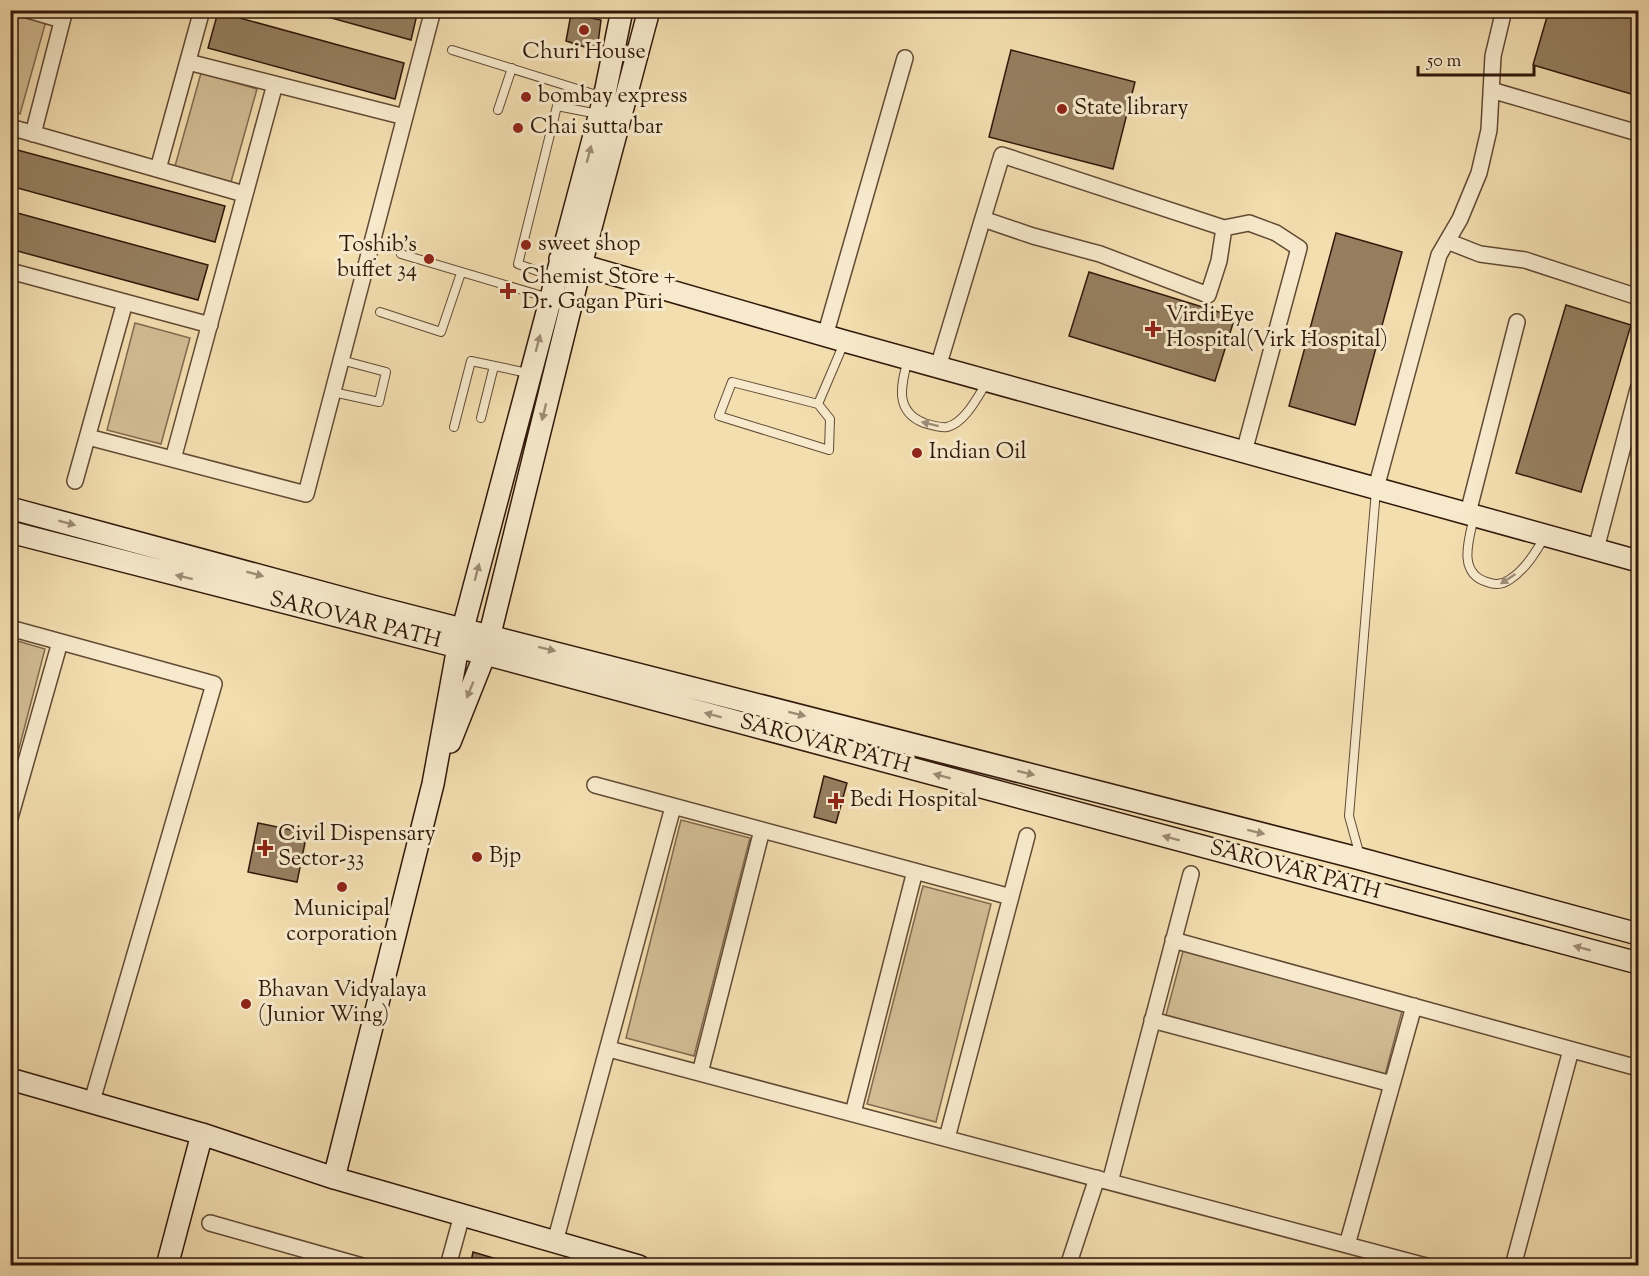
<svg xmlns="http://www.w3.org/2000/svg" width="1649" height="1276" font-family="'Sorts Mill Goudy',serif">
<rect width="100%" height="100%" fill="#f3deb0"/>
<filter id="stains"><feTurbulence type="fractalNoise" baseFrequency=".00333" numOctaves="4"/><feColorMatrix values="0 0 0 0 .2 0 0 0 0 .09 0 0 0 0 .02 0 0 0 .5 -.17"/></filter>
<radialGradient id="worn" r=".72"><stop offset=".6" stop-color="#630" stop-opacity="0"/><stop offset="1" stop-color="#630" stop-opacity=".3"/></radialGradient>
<path fill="#d2bc94" stroke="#826a4f" stroke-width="1.5" d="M10 11 46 21 20 114 11 111Z
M201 73 257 89 231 182 175 166Z
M135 323 190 338 161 444 107 430Z
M11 639 45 649 11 779 10 639Z
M681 820 750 838 694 1056 626 1038Z
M923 886 991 904 936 1122 867 1104Z
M1183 951 1402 1011 1385 1075 1166 1015Z"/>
<path fill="#967f60" stroke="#31180a" stroke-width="1.5" d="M318 10H418L411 40 317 14Z
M1549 10H1621L1638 16V96L1533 65Z
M218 12 404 63 395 99 208 48Z
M571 14 601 20 597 51 566 41Z
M1011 50 1135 82 1113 169 989 137Z
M10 148 225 206 215 242 10 186Z
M10 211 208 265 198 300 10 249Z
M1336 233 1402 252 1355 425 1289 406Z
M1089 272 1235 317 1215 381 1069 336Z
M1566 305 1631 325 1581 492 1516 473Z
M824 776 847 783 836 823 814 817Z
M258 823 307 833 297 882 248 872Z
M473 1252 507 1262V1266H470Z"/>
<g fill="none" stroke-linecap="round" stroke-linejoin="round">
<g stroke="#624a34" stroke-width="10">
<path id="lane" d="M452 50 603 97
M498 110 512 68
M401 254 549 298
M554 277 518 264 557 106 598 114
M380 312 441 332 461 273
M908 359C901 385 894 411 924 423 931 425 940 428 947 427 965 423 978 396 987 382
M333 392 379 402 386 372 341 360
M818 404 830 419 829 450 719 416 732 382 818 404 844 343
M481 418 494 366
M454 427 471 361 528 373
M1474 517C1469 539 1457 573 1487 582 1495 585 1502 585 1509 580 1525 570 1536 552 1545 536
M1360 856 1349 816 1376 490
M1637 1266 1638 1258"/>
</g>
<g stroke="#624a34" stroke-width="18">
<path id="street" d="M28 10 62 20
M188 62 405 117
M1491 90 1638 133
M10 127 244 194
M33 134 65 10
M158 169 202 10
M1224 228 1249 223 1276 233 1299 248 1244 452
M1447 241 1480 254 1525 260 1638 297
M10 271 210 325
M825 336 905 58
M938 367 1002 155 1224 228 1219 261 1208 295 1100 254 1033 236 983 219
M88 437 306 494 433 10
M173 459 275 84
M75 481 125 302
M1376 488 1439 255 1460 219 1479 173 1489 130 1493 56 1504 10
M1468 513 1517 322
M1596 549 1638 389
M10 628 214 684 92 1101
M595 785 1011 897
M10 818 60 642
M1173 940 1638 1068
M1152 1020 1392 1084
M609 1049 1426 1266
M700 1073 762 830
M853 1113 915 871
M947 1138 1027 836
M1110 1182 1191 874
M210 1223 362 1266
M555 1242 673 807
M1347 1245 1414 1006
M448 1266 462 1215
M1068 1266 1097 1178
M1513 1266 1571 1050"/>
</g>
<g stroke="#31180a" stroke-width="24">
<path id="secondary" d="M560 259 844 341 1638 561
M10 508 376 607 1361 859 1638 934
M10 532 485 654 1638 963
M450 742 485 654 581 265 649 10
M10 1079 202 1134 334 1178 639 1266
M334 1178 433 784 458 647 604 98 622 10
M167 1266 202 1134"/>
</g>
<use href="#lane" stroke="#f7eacc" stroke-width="8"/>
<use href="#street" stroke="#f7eacc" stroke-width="15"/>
<use href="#secondary" stroke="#f7eacc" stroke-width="21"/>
</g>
<defs><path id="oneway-solid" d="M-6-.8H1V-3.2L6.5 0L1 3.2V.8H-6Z" transform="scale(1.5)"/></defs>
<g fill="#9e8c75">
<use href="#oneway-solid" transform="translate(589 154) rotate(-75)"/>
<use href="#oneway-solid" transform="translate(538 343) rotate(-75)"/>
<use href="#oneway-solid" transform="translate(544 412) rotate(104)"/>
<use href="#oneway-solid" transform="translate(930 424) rotate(-166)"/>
<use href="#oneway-solid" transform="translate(67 523) rotate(15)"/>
<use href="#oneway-solid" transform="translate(477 572) rotate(-75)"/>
<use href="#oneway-solid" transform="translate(255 574) rotate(15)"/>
<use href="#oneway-solid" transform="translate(184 577) rotate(-166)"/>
<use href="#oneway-solid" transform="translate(1508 579) rotate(147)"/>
<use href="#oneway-solid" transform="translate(547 649) rotate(14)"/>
<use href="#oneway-solid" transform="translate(470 690) rotate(112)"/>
<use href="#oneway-solid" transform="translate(797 714) rotate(14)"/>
<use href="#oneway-solid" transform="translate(713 715) rotate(-165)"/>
<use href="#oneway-solid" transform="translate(1026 773) rotate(14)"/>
<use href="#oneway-solid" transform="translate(942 776) rotate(-165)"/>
<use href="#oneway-solid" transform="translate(1256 832) rotate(14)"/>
<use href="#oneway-solid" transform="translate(1171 838) rotate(-165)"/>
<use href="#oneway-solid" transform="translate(1582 948) rotate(-165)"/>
</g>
<g fill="#8f2418" stroke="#f7eacc" stroke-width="2">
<circle cx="584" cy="30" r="6"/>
<circle cx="526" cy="97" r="6"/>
<circle cx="1062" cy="109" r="6"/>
<circle cx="518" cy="128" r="6"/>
<circle cx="526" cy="245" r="6"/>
<circle cx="429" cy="259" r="6"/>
<path d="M505 282h6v6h6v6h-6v6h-6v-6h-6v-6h6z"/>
<path d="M1150 320h6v6h6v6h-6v6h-6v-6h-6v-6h6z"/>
<circle cx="917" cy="453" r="6"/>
<path d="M833 792h6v6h6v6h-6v6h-6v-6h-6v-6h6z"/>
<path d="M262 839h6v6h6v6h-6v6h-6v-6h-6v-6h6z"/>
<circle cx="477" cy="857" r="6"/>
<circle cx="342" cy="887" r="6"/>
<circle cx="246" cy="1004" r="6"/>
</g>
<g text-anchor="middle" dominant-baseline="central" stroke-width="6" stroke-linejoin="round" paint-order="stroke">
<g font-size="22" fill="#31180a" stroke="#f7eacc" text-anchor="start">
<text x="584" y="53" text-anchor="middle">Churi House</text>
<text x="538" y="97">bombay express</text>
<text x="1074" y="109">State library</text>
<text x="530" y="128">Chai sutta bar</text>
<text x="538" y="245">sweet shop</text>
<text x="417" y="246" text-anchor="end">Toshib's<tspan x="417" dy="25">buffet 34</tspan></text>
<text x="522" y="278">Chemist Store +<tspan x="522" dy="25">Dr. Gagan Puri</tspan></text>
<text x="1166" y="316">Virdi Eye<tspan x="1166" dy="25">Hospital(Virk Hospital)</tspan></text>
<text x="929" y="453">Indian Oil</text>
<text x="850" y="801">Bedi Hospital</text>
<text x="278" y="835">Civil Dispensary<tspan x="278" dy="25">Sector-33</tspan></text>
<text x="489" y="857">Bjp</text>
<text x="342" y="910" text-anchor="middle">Municipal<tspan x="342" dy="25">corporation</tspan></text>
<text x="258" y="991">Bhavan Vidyalaya<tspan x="258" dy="25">(Junior Wing)</tspan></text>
</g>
<g font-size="22" fill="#31180a" stroke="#f7eacc">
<text transform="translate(355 621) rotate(14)">SAROVAR PATH</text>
<text transform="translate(825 745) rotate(15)">SAROVAR PATH</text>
<text transform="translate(1295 871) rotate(15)">SAROVAR PATH</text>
</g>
</g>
<rect width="1649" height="1276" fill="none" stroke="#f3deb0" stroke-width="36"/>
<rect x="12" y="12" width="1625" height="1252" fill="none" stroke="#31180a" stroke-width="3"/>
<rect x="18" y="18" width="1613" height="1240" fill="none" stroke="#31180a" stroke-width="1.5"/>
<path d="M1418 66v9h116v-9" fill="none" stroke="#31180a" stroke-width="3"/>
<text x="1427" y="66" font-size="18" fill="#31180a" stroke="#f7eacc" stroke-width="4.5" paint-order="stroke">50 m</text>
<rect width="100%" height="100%" filter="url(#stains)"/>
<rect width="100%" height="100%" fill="url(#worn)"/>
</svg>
